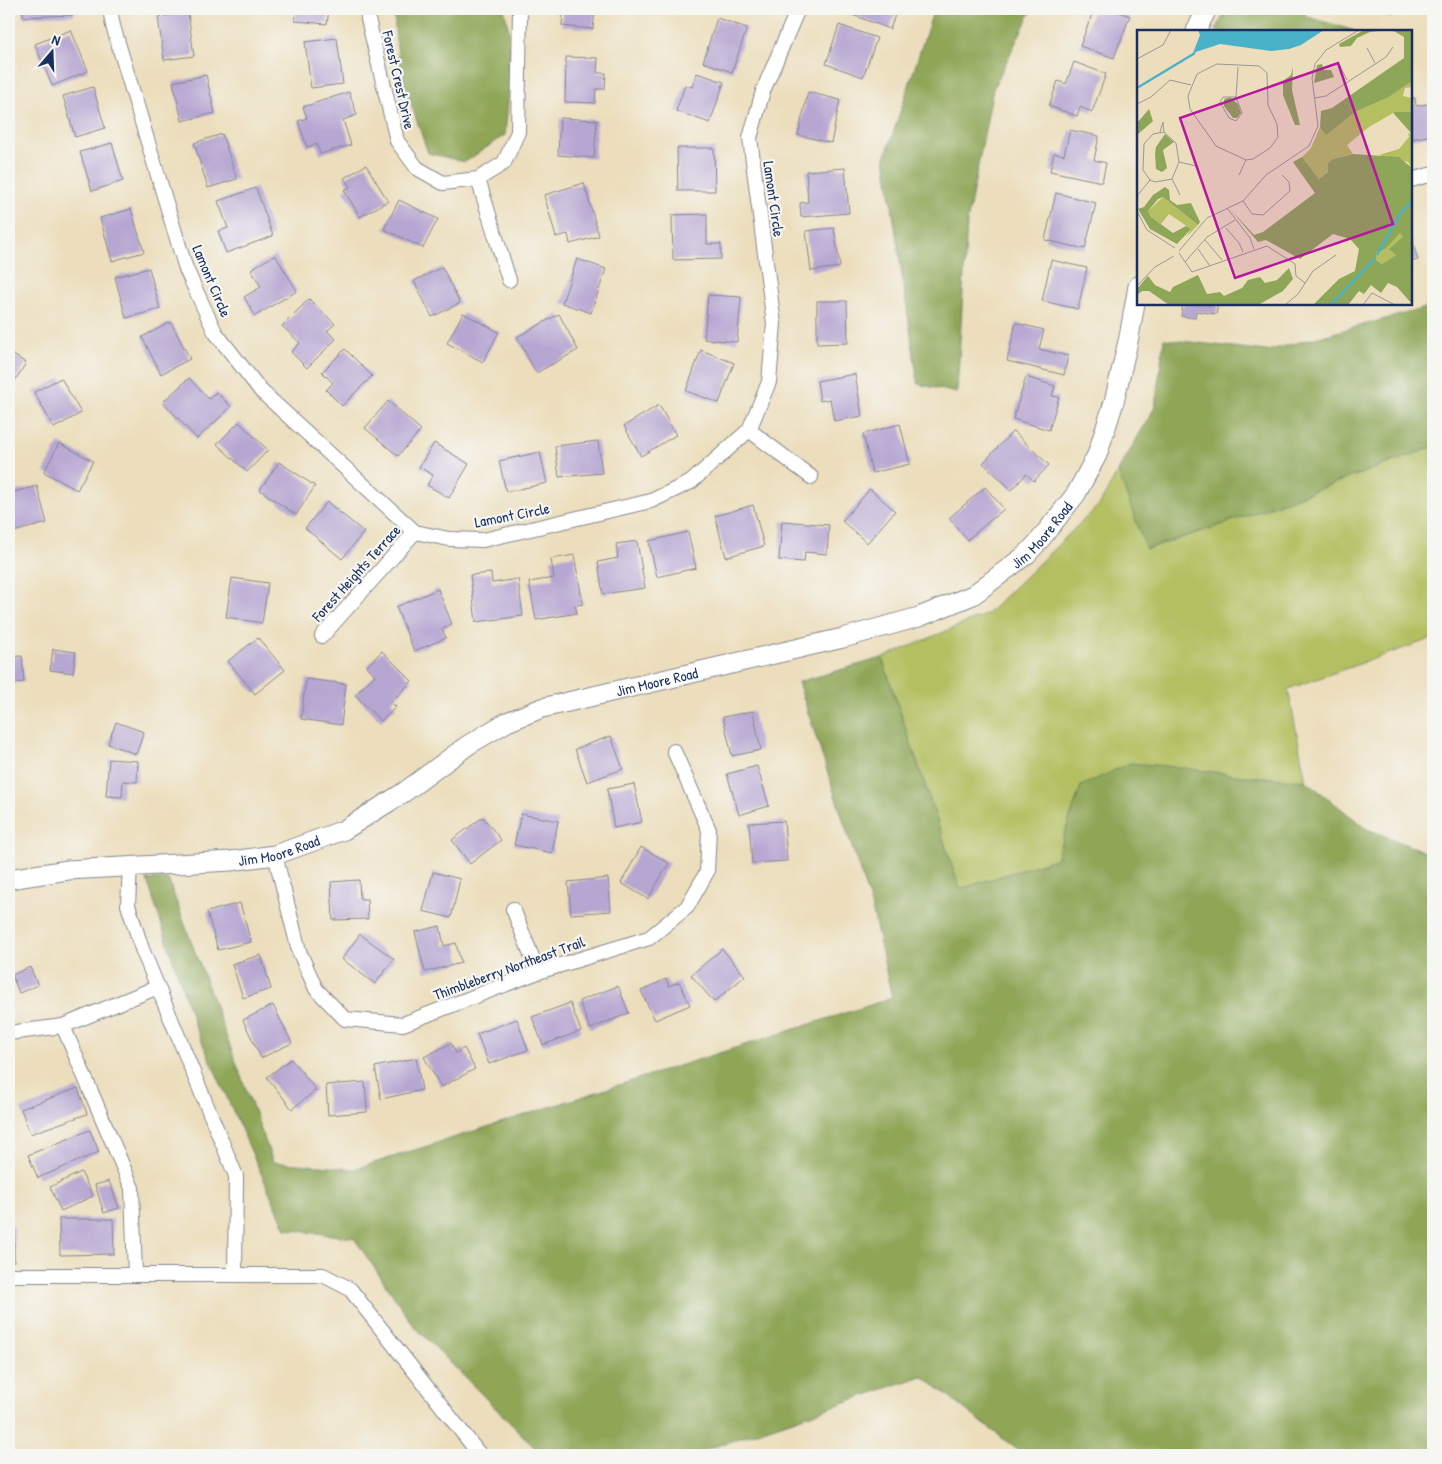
<svg xmlns="http://www.w3.org/2000/svg" width="1442" height="1464" font-family="'Patrick Hand',sans-serif">
<rect width="100%" height="100%" fill="#f6f6f2"/>
<filter id="ink" filterUnits="userSpaceOnUse"><feTurbulence type="fractalNoise" baseFrequency=".02" numOctaves="2"/><feDisplacementMap in="SourceGraphic" scale="10" xChannelSelector="R" yChannelSelector="G"/><feConvolveMatrix kernelMatrix="1 2 1 2 8 2 1 2 1" color-interpolation-filters="sRGB"/></filter>
<filter id="wash" filterUnits="userSpaceOnUse"><feTurbulence type="fractalNoise" baseFrequency=".0096" numOctaves="4" result="noise"/><feDisplacementMap in="SourceGraphic" scale="20" xChannelSelector="R" yChannelSelector="G"/><feGaussianBlur stdDeviation="1.12" result="paint"/><feColorMatrix in="noise" values="0 0 0 0 0 0 0 0 0 0 0 0 0 0 0 0 0 1.4 0 .05"/><feComposite in="paint" operator="in"/></filter>
<g filter="url(#wash)">
<rect width="100%" height="100%" fill="#ecdebc"/>
<path fill="#b3bf61" stroke="#677760" d="M1433 447V638L1288 689 1306 781 1244 776 1081 786 1056 859 960 889 882 658 987 614 1100 504 1118 471 1147 549 1218 526Z"/>
<path fill="#8ea657" stroke="#546a5a" d="M395 9H504L513 48 505 135 465 162 428 153C413 109 392 56 395 9Z
M934 9H1032L993 89 967 222 957 393 918 384 885 158Z
M1226 9H1305V16L1355 31H1216Z
M1433 306V447L1218 526 1146 549 1118 471 1155 407 1164 339 1267 351Z
M882 658 960 889 1056 859 1081 786 1130 763 1177 767 1244 776 1306 781 1367 829 1433 855V1455H1024L922 1376 690 1455H542L414 1326 354 1238 286 1229 194 1024 147 880 168 879 273 1162 355 1169 892 998 872 908 798 682Z"/>
<g id="blocks">
<path fill="#b6a6d2" d="M23 9H74V15L23 17Z
M296 9H329L327 24 295 21Z
M563 9H595L593 29 562 26Z
M744 9H759L758 14Z
M837 9H897L890 29Z
M1094 9H1110L1130 16 1114 58 1080 46Z
M1382 9H1395L1394 13Z
M188 13 194 56 164 60 158 17Z
M717 18 747 28 732 72 703 62Z
M839 25 877 38 863 77 826 64Z
M71 30 88 71 52 86 35 44Z
M337 38 343 84 311 88 305 42Z
M566 57 598 58 597 73H606L605 89H596L595 103 565 102Z
M1074 62 1106 74 1092 112 1080 107 1077 116 1049 106 1058 81 1066 84Z
M697 73 724 82 710 123 676 111 685 85 692 87Z
M206 75 215 113 182 121 173 82Z
M93 87 105 128 75 137 63 96Z
M349 92 357 115 343 120 351 145 320 154 317 144 307 147 298 121 307 118 303 107Z
M808 92 840 100 831 143 798 135Z
M1415 98 1416 106 1428 104 1433 135 1411 139V99Z
M560 118 597 120 594 158 558 155Z
M1070 130 1099 136 1094 160 1106 163 1102 182 1050 171 1054 153 1064 155Z
M222 134 237 179 208 188 194 143Z
M112 143 123 181 92 191 80 152Z
M677 148H714L715 191H678Z
M366 165 388 201 360 217 344 190 350 187 344 178Z
M845 168 849 213 801 217 800 203 808 202 806 171Z
M584 183 599 236 570 244 568 234 556 237 544 195Z
M256 188 273 236 226 253 218 231 228 228 218 201Z
M1056 193 1096 203 1085 249 1045 240Z
M399 200 438 219 423 248 384 229Z
M131 209 144 252 112 261 100 218Z
M707 214V244H721V259L673 260 672 215Z
M834 228 840 267 811 271 806 231Z
M1411 238 1418 260 1411 262Z
M275 255 297 291 255 316 244 297 261 287 251 269Z
M577 259 606 269 591 313 562 303Z
M1051 260 1087 268 1078 309 1042 301Z
M442 267 460 303 432 317 414 281Z
M149 268 160 309 126 318 115 277Z
M708 295 741 297 737 342 704 339Z
M309 299 335 324 327 331 336 339 307 368 291 352 300 343 282 326Z
M817 301H847L848 343 817 344Z
M1183 304H1218L1216 314 1196 311 1195 318 1181 316Z
M463 313 499 332 483 362 447 343Z
M559 314 578 350 536 373 517 337Z
M171 322 190 359 161 374 142 337Z
M1016 323 1044 330 1039 349 1068 356 1064 375 1007 361Z
M345 349 372 376 342 406 326 390 333 383 322 372Z
M701 350 734 363 719 403 686 391Z
M9 352 26 363 11 387 9 385Z
M855 374 862 416 834 421 830 399 820 401 817 381Z
M1026 377 1055 386 1052 396 1059 397 1049 430 1013 419Z
M61 378 81 413 54 428 34 392Z
M189 378 209 399 216 392 231 407 197 439 163 402Z
M388 401 421 430 398 456 365 428Z
M659 405 676 435 641 456 624 426Z
M239 422 268 450 247 472 217 444Z
M900 424 910 464 872 473 863 434Z
M1013 431 1049 465 1034 481 1026 474 1012 490 983 463Z
M598 441 602 473 559 477 555 446Z
M59 443 93 461 77 490 44 472Z
M434 443 469 464 449 498 427 485 433 475 419 467Z
M540 452 547 483 506 492 499 461Z
M279 462 315 486 296 515 260 490Z
M37 486 47 523 9 533V501L11 500 10 493Z
M985 487 1004 509 967 540 949 518Z
M870 489 895 511 867 543 842 521Z
M327 502 364 532 342 559 305 528Z
M753 505 764 546 726 557 715 516Z
M782 521 829 525 827 554 805 552 804 562 779 560Z
M688 532 696 568 657 577 649 541Z
M637 541 645 588 603 594 598 562 618 558 616 544Z
M574 555 583 604 575 605 577 613 536 620 529 582 554 578 551 559Z
M491 573 492 583 518 579 523 616 476 622 470 575Z
M232 578 268 583 262 623 226 617Z
M438 589 452 624 442 629 446 638 414 651 396 607Z
M258 638 285 670 255 694 228 661Z
M53 649 76 652 73 673 50 670Z
M382 651 412 681 391 702 396 707 381 721 355 695 375 675 367 666Z
M22 656 24 682 9 683V657Z
M306 679 346 684 341 725 301 719Z
M753 711 761 750 732 756 723 717Z
M116 722 144 732 136 754 108 744Z
M611 736 623 769 587 782 575 749Z
M109 759 138 761 137 782 123 781 122 797 106 796Z
M757 766 769 806 739 815 727 774Z
M634 784 642 822 614 828 607 789Z
M521 814 558 821 552 853 514 845Z
M483 817 501 840 470 864 452 840Z
M784 821 787 861 752 863 749 823Z
M641 847 669 863 648 899 621 883Z
M433 872 460 879 451 918 423 911Z
M608 878 611 911 571 914 568 882Z
M359 880 360 899H367L368 919 333 920 331 882Z
M240 903 251 942 218 950 207 912Z
M440 926 444 946 456 943 461 963 425 972 415 932Z
M360 934 394 959 375 984 342 959Z
M722 949 745 976 714 1002 691 975Z
M261 955 271 989 243 998 232 964Z
M30 967 38 985 19 993 12 975Z
M666 979 669 986 679 982 690 1005 655 1020 641 991Z
M618 986 629 1013 590 1029 579 1001Z
M9 993 12 1008H9Z
M570 1003 581 1031 543 1045 532 1017Z
M273 1005 292 1043 261 1058 243 1020Z
M517 1019 528 1050 489 1064 477 1034Z
M451 1043 456 1053 464 1048 475 1069 441 1087 424 1057Z
M416 1058 422 1090 381 1099 375 1067Z
M291 1059 316 1090 292 1109 267 1077Z
M365 1082 367 1112 328 1115 326 1085Z
M78 1088 87 1114 30 1134 21 1109Z
M90 1130 99 1152 38 1178 28 1155Z
M81 1172 93 1196 61 1211 50 1187Z
M109 1181 119 1208 104 1213 95 1185Z
M59 1219H113L114 1254 60 1255Z
M9 1226H14V1261H9Z"/>
</g>
</g>
<g filter="url(#ink)">
<use href="#blocks" fill-opacity="0" stroke="#84868d" stroke-width="1"/>
<g fill="none" stroke-linecap="round" stroke-linejoin="round">
<g stroke="#84868d" stroke-width="16">
<path id="street" d="M110 9 113 26 186 269 215 332 261 391 415 532 449 539 483 540 651 501 691 482 749 430 769 382 774 324 750 138 763 91 798 9
M369 9 368 19 397 141 417 168 443 183 478 179 504 163 518 132 520 9
M478 179 509 280
M1411 180 1433 174
M749 430 811 477
M322 636 415 532
M275 855 299 951 316 989 345 1019 403 1024 538 972 649 938 687 907 707 872 709 830 674 751
M130 867 128 905 142 949 236 1176 235 1275
M513 909 538 972
M63 1026 132 1188 135 1275
M9 1033 63 1026 158 987
M9 1275H323L350 1289 480 1455"/>
</g>
<g stroke="#84868d" stroke-width="21">
<g id="secondary">
<path d="M1196 31 1207 9"/>
<path id="s1" d="M9 879 68 870 231 861 275 855 344 830 403 793 468 745 507 722 542 708 843 638 919 617 973 595 1027 554 1039 541 1076 494 1097 455 1114 402 1129 337 1138 286"/>
</g>
</g>
<use href="#street" stroke="#fff" stroke-width="14"/>
<use href="#secondary" stroke="#fff" stroke-width="19"/>
</g>
</g>
<g text-anchor="middle" dominant-baseline="central" stroke-width="4.5" stroke-linejoin="round" paint-order="stroke">
<g font-size="15" fill="#1b2f5e" stroke="#f6f6f2">
<text transform="translate(399 80) rotate(77)">Forest Crest Drive</text>
<text transform="translate(774 199) rotate(82)">Lamont Circle</text>
<text transform="translate(212 281) rotate(67)">Lamont Circle</text>
<text transform="translate(512 515) rotate(-11)">Lamont Circle</text>
<text stroke="none"><textPath href="#s1" startOffset="1112">Jim Moore Road</textPath></text>
<text transform="translate(356 573) rotate(-48)">Forest Heights Terrace</text>
<text stroke="none"><textPath href="#s1" startOffset="692">Jim Moore Road</textPath></text>
<text stroke="none"><textPath href="#s1" startOffset="272">Jim Moore Road</textPath></text>
<text transform="translate(509 968) rotate(-20)">Thimbleberry Northeast Trail</text>
</g>
</g>
<g transform="translate(1137 30)">
<rect width="275" height="275" fill="#ecdebc"/>
<path d="M275 51V57L268 58 266 66 275 68V82H258L232 97 210 115 216 124 196 129 191 133V142L182 149 165 127 174 118 183 97 189 104 218 82 252 67ZM271 103 275 104V138L271 132 242 125 262 119 272 107ZM26 167 61 195 49 207 54 199 32 184 24 194 14 187 11 181ZM275 167V210L268 211 259 225 245 234 239 230V223L247 217 261 181Z" fill="#b3bf61"/>
<path d="M227 0H250L233 2 220 8 214 16 203 17 202 14ZM255 0H275V51L252 67 218 82 189 105 183 97 184 81 195 78 267 28V7ZM185 34 187 40H194L197 47 177 53 180 35ZM156 37 155 60 163 95H158L146 65V51L154 45ZM93 67 101 74 104 83 100 88H96L87 76V69ZM12 79 16 91 0 105V93ZM257 82H275V104L257 84ZM28 104 37 112 26 120 30 138 25 142 19 139 18 124 19 117ZM216 124 262 127 275 138V274L260 257 251 253 244 263 234 255 227 264 222 261 211 275H176L202 249 218 241 222 219 213 209 196 204 163 229 129 210 121 212 93 179 117 205 126 202 178 163 156 132 165 127 182 149 191 142V133L196 129ZM263 203 266 207 252 219 259 225 245 234 239 230V223L249 218ZM28 157 32 160 33 170 40 175 54 173 63 192 61 195 26 167 21 169 11 181 14 187 36 203 49 196 54 199 40 214 13 199 1 179 7 177 16 165ZM152 238 156 249 146 261 121 275H32L12 261H5L0 265V259L11 246 18 255 33 262 36 257 61 245 70 264 83 262 87 266 105 258 111 250 123 247 128 253 140 250Z" fill="#8ea657" fill-rule="evenodd"/>
<path d="M61 0H187L164 15 152 19 134 21 83 14 56 23 63 5Z" fill="#4ab2c8"/>
<path fill="none" stroke="#4ab2c8" stroke-width="2.5" d="M0 58 58 23M240 225 263 184 275 171M194 275 238 228"/>
<path fill="none" stroke="#989896" stroke-width="1" d="M230 18 238 33M0 29 26 15 34 0M201 32 210 50M80 34 122 36 130 43 131 75 140 94 141 107 133 118 116 129 109 130 79 116 53 79 51 66 60 44ZM99 67 105 83 99 91 92 88 83 72 86 67H99L101 37M178 68 189 66 249 27 256 17M0 74 14 67 33 50 54 55M23 102 26 92 27 102M27 102 39 113 42 132 35 149 18 152 13 150 6 140 7 114 16 104ZM42 132 59 136M102 145 109 130M35 149 43 165M0 166 13 150M106 171 115 184 126 185 153 161 152 152 145 145M90 178 113 208 117 219M0 181 10 200 38 218M89 198 102 213 106 222M68 210 85 230M61 219 73 236M42 221 70 188 106 171 129 145 172 116 181 96 175 48 178 34 189 20 222 0M42 223 55 242 130 216 158 234 159 246 168 253M48 232 70 207 98 190M0 256 18 237 37 226M148 275 161 264 176 241 199 225M226 275 235 263 258 275"/>
<path fill="#b5179e" fill-opacity="0.15" stroke="#b5179e" stroke-width="2.5" d="M201 33 256 194 98 248 43 88Z"/>
<rect width="275" height="275" fill="none" stroke="#1b2f5e" stroke-width="2.5"/>
</g>
<rect width="1442" height="1464" fill="none" stroke="#f6f6f2" stroke-width="30"/>
<g transform="translate(52 52) rotate(19)" stroke="#f6f6f2" stroke-width="4" paint-order="stroke">
<path d="M0-4L9 19L0 12L-9 19Z" fill="#1b2f5e"/>
<text y="-8" font-size="14" font-weight="bold" text-anchor="middle" fill="#1b2f5e">N</text>
</g>
</svg>
